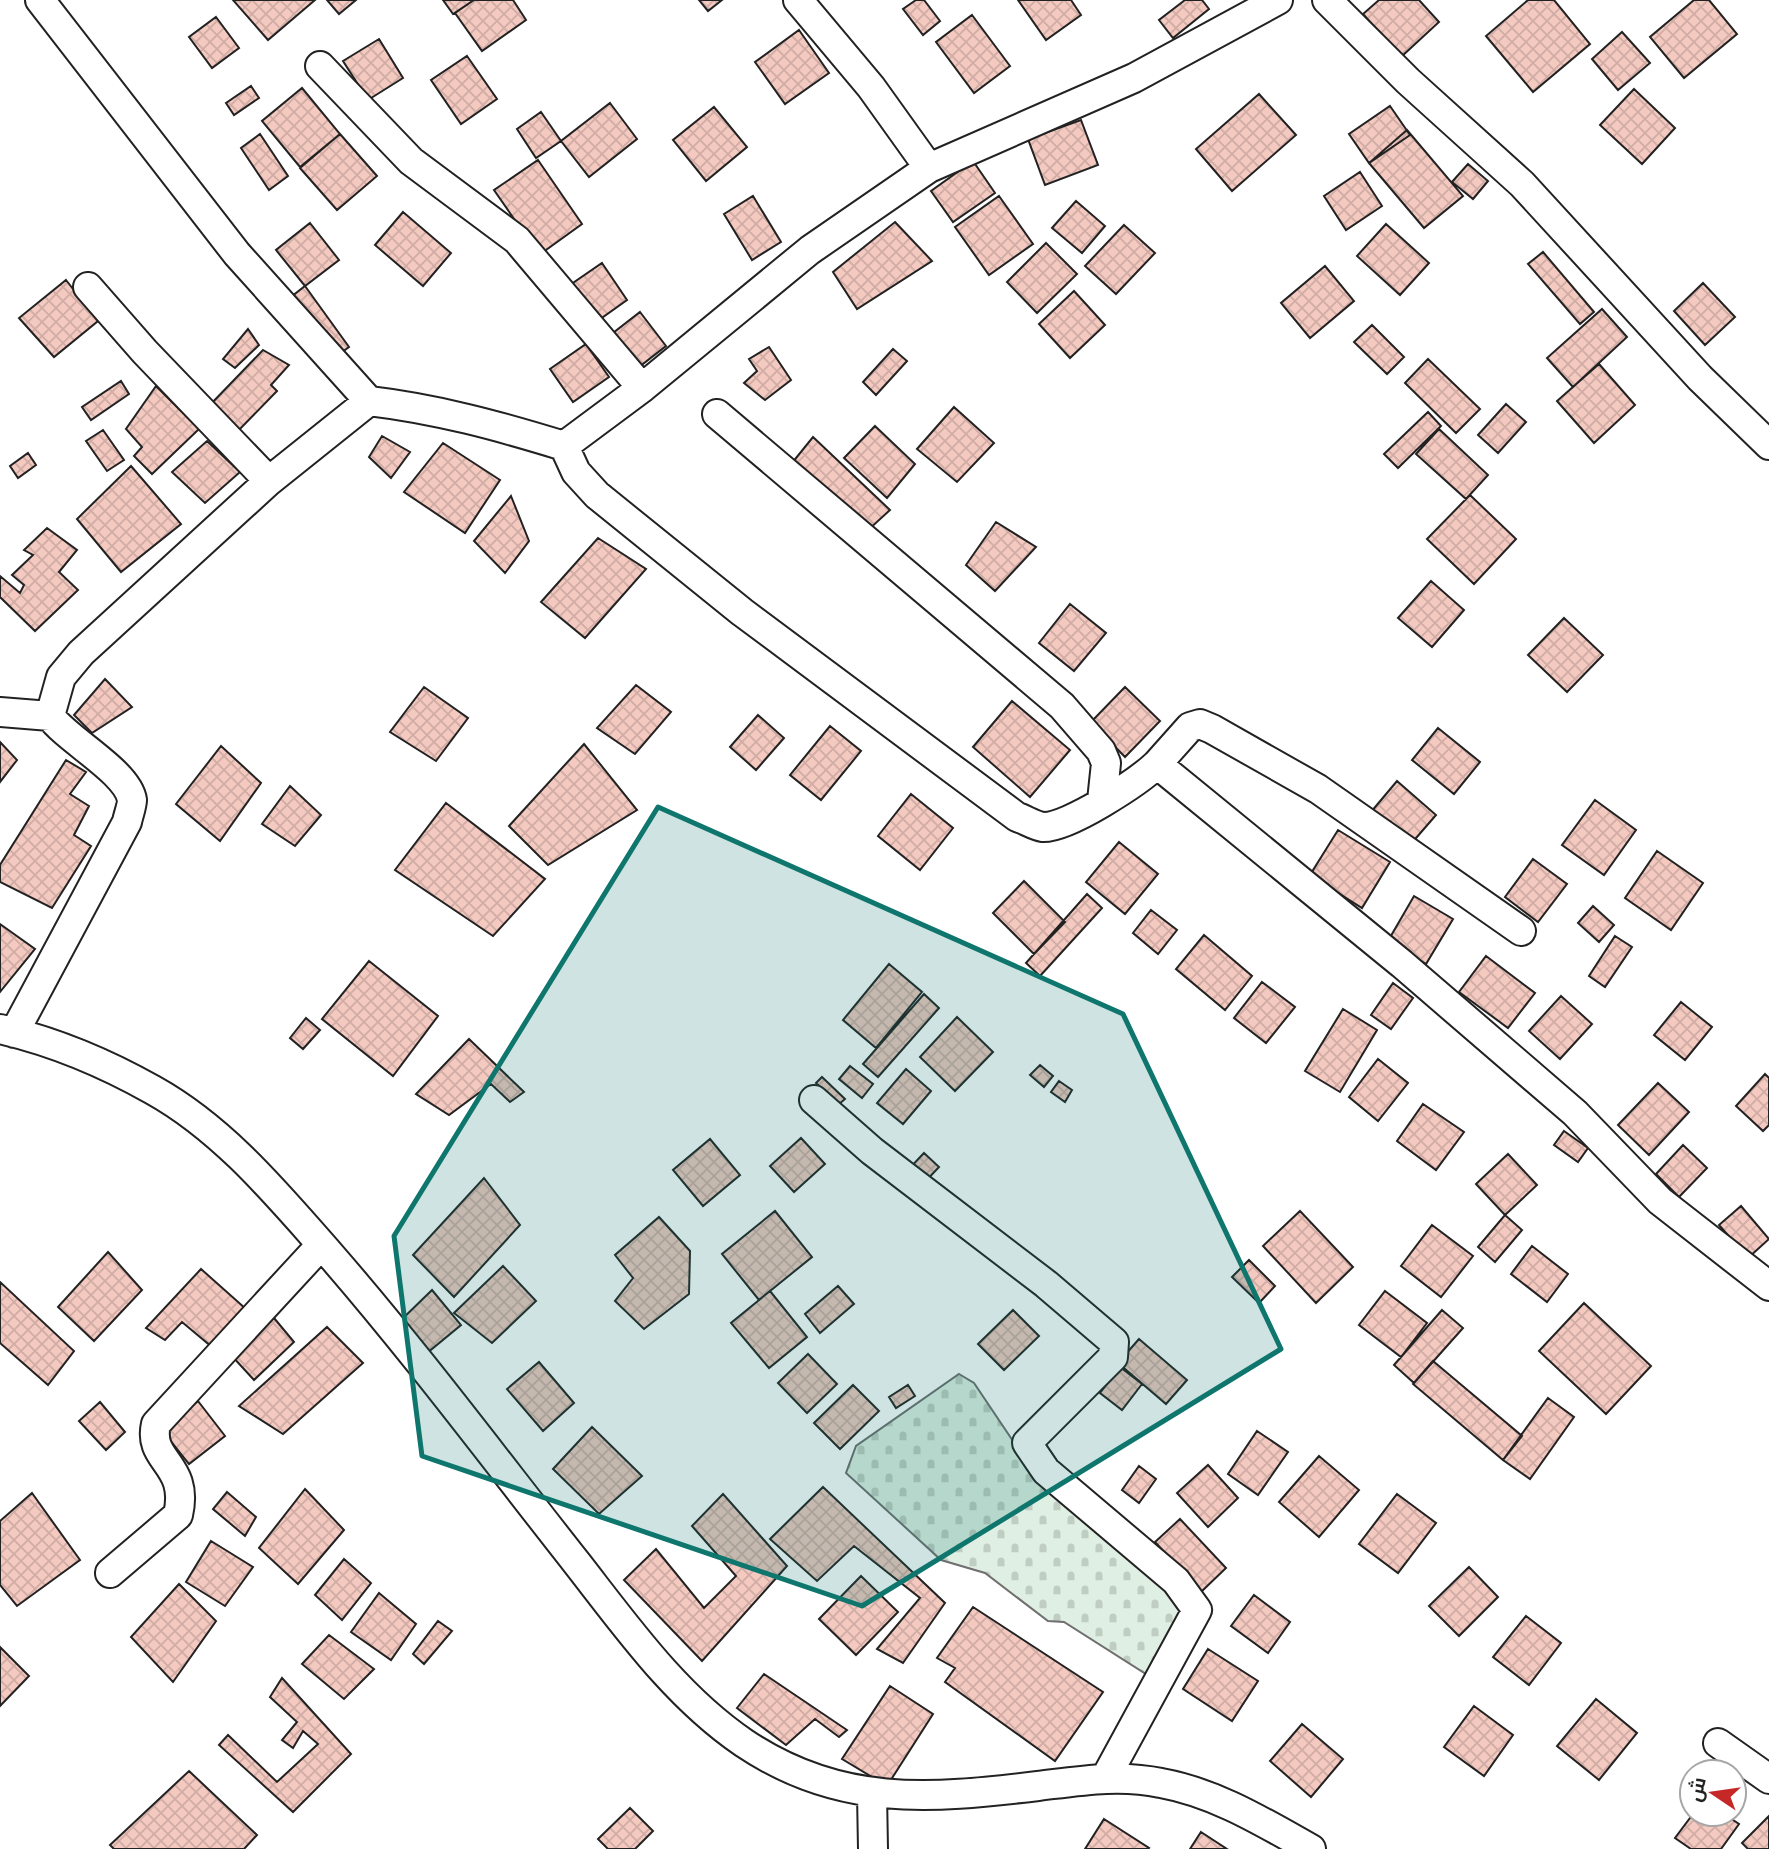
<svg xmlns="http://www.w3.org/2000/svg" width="1769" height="1849" font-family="Inter,Cairo,sans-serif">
<defs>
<pattern id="cemetery-stones" width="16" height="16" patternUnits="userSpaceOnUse" patternTransform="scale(1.75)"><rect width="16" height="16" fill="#e0efe3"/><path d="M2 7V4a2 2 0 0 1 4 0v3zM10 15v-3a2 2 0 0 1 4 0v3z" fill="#c0cdc2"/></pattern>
<pattern id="building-cross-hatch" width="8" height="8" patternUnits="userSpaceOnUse" patternTransform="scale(1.75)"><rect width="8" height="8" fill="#f3c9c0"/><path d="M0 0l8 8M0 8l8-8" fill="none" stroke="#d0aca5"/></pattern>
</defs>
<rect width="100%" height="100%" fill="#fff"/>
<path fill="url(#cemetery-stones)" stroke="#6f6f6f" stroke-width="2" d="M959 1374 974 1383 1021 1453 1187 1607 1146 1674 1064 1622 1048 1621 985 1573 941 1560 846 1473 856 1446Z"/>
<path fill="url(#building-cross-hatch)" stroke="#222" stroke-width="2" d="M233 0H315L268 40Z
M327 0H356L339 14Z
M443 0H474L453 14Z
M474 0H513L526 20 482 51 455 13Z
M699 0H722L708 11Z
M916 0H924L940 21 923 35 903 9Z
M1018 0H1071L1081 15 1046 40Z
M1185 0H1202L1209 9 1173 38 1159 20Z
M1379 0H1419L1439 22 1401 57 1363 14Z
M1528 0H1554L1590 44 1533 92 1486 36Z
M1694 0H1709L1737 34 1684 78 1650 37Z
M972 15 1010 66 974 93 936 42Z
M216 17 239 48 212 68 189 37Z
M799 30 829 73 785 104 755 62Z
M1622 32 1650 63 1618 90 1592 59Z
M379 39 403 78 368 100 343 61Z
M467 56 497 99 461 124 431 80Z
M251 86 259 98 234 115 226 103Z
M302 88 340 134 300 167 262 121Z
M1634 89 1675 128 1642 164 1600 125Z
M1259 94 1296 135 1232 191 1196 149Z
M610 103 637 139 589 177 561 141Z
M1390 106 1410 135 1369 163 1349 134Z
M714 107 747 147 706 181 673 140Z
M541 112 561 141 536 158 517 129Z
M1081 120 1098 165 1045 185 1028 139Z
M1407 130 1463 196 1424 228 1369 163Z
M260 134 288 176 269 190 241 148Z
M340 134 377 176 337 210 300 168Z
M538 160 582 224 539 255 494 190Z
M973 161 995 193 953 222 931 191Z
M1468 164 1488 181 1473 199 1452 182Z
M1360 172 1382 206 1346 230 1324 196Z
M753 196 781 242 752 260 724 214Z
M999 196 1033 244 989 275 955 227Z
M1076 201 1105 226 1082 253 1052 228Z
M403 212 451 253 423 286 375 245Z
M895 222 932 261 857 309 833 272Z
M310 223 339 260 305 286 276 250Z
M1386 224 1429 263 1400 295 1357 256Z
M1124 225 1155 253 1116 294 1085 266Z
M1046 243 1077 274 1037 313 1007 282Z
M1543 252 1594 312 1580 324 1528 264Z
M602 263 627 300 596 322 570 285Z
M1325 266 1354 301 1310 338 1281 303Z
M66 280 98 321 54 357 19 318Z
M1703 283 1735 317 1705 345 1674 311Z
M305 286 349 347 335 357 291 297Z
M1074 291 1105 325 1070 358 1039 324Z
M1602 309 1627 337 1573 387 1547 358Z
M640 312 666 346 639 367 613 333Z
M1372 325 1404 357 1387 374 1354 342Z
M248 329 259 345 235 368 223 359Z
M586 344 609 377 573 402 550 369Z
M769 347 791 380 765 400 744 383 757 371 749 359Z
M893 349 907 361 876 395 863 382Z
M263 350 289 365 271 385 277 391 238 431 208 407Z
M1428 359 1480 409 1456 433 1405 383Z
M1599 364 1635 405 1594 443 1557 401Z
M121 381 129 394 91 420 82 407Z
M156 386 199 429 152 474 134 456 142 447 126 429Z
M1506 404 1526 422 1498 453 1478 435Z
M954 407 994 443 957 482 917 449Z
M1428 412 1441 426 1398 468 1384 454Z
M875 426 915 464 887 498 844 458Z
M1439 429 1488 475 1466 499 1416 454Z
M103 430 124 460 107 471 86 441Z
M382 436 410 452 391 478 369 457Z
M813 437 890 510 866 532 792 463Z
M207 441 240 472 205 503 172 472Z
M443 443 500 480 465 533 404 492Z
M28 453 36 465 18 478 10 466Z
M131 466 181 524 121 572 77 519Z
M1470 495 1516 539 1474 584 1427 539Z
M511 496 529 541 505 573 474 541Z
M996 522 1036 547 995 591 966 565Z
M47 528 77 550 59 572 78 590 35 631 0 597V576L20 593 24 585 12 575 33 555 24 550Z
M598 538 646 569 585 638 541 602Z
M1431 581 1464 610 1432 647 1398 618Z
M1070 604 1106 633 1074 671 1039 643Z
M1564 618 1603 655 1567 692 1528 655Z
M105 679 132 707 92 733 74 715Z
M636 685 671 712 635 754 597 728Z
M424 687 468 718 436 761 390 732Z
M1125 687 1160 721 1125 757 1091 722Z
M1012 701 1070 750 1030 797 973 747Z
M758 715 784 738 756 770 730 747Z
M830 726 861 751 821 800 790 775Z
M1438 728 1480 762 1454 794 1412 760Z
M0 742 17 760 0 782Z
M584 744 637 810 548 865 509 826Z
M221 746 261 783 220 841 176 804Z
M66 760 86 772 70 794 89 806 74 835 91 846 52 908 0 882V865Z
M1397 781 1436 815 1410 845 1371 812Z
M290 786 321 815 295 846 262 824Z
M911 794 953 828 920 870 878 836Z
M1595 800 1636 830 1604 875 1562 845Z
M446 803 545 879 493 936 395 870Z
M1338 830 1390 862 1362 908 1310 875Z
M1119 842 1158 874 1125 914 1086 882Z
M1657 851 1703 883 1671 930 1625 898Z
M1533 859 1567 884 1538 922 1505 897Z
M1024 881 1065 922 1034 954 993 913Z
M1087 894 1102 908 1040 976 1026 963Z
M1414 896 1453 919 1426 964 1388 941Z
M1593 906 1614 925 1599 942 1578 923Z
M1151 910 1177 930 1158 954 1133 933Z
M0 924 35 949 0 992Z
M1204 935 1252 976 1225 1010 1176 969Z
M1615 936 1632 947 1605 987 1589 976Z
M1486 956 1535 993 1508 1028 1459 992Z
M369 961 438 1016 393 1076 322 1019Z
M889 964 922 992 876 1048 843 1020Z
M1262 982 1295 1007 1266 1043 1234 1018Z
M1393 983 1413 998 1391 1029 1371 1015Z
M924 994 939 1008 878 1077 863 1064Z
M1561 996 1592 1024 1560 1059 1529 1031Z
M1681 1002 1712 1027 1685 1060 1654 1035Z
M1343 1009 1377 1030 1340 1092 1305 1071Z
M957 1017 993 1052 955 1091 920 1057Z
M306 1018 320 1030 303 1049 290 1038Z
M469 1039 524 1092 510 1102 491 1084 449 1115 416 1094Z
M1378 1059 1408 1083 1378 1121 1349 1097Z
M1040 1065 1053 1076 1044 1087 1030 1075Z
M850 1066 873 1084 862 1098 839 1079Z
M906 1069 931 1091 903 1124 877 1103Z
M1765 1074 1769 1078V1125L1763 1131 1736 1106Z
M822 1077 845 1099 838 1105 816 1083Z
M1059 1081 1072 1090 1065 1102 1051 1092Z
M1658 1083 1689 1112 1649 1155 1618 1125Z
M1423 1104 1464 1132 1436 1170 1397 1141Z
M1564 1131 1588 1148 1578 1162 1554 1145Z
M801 1138 825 1164 794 1192 770 1166Z
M710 1139 740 1175 703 1206 673 1170Z
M1683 1145 1707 1168 1679 1197 1656 1174Z
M924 1153 939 1167 922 1185 907 1171Z
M1508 1154 1537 1185 1505 1215 1476 1184Z
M484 1178 520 1225 454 1297 413 1255Z
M1741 1206 1769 1239 1748 1258 1719 1225Z
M775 1211 812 1257 759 1300 722 1254Z
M1300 1211 1353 1267 1316 1303 1263 1246Z
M1505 1215 1522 1230 1495 1262 1478 1247Z
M659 1217 690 1251 689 1294 644 1329 615 1301 633 1278 615 1255Z
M1432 1225 1473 1256 1441 1297 1401 1266Z
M1532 1246 1568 1274 1547 1302 1511 1274Z
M108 1252 142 1290 94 1341 58 1307Z
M1249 1260 1275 1286 1259 1303 1232 1277Z
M503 1266 536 1301 492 1343 454 1313Z
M201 1269 246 1309 212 1347 182 1322 165 1340 146 1328Z
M0 1282 74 1351 48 1385 0 1343Z
M838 1286 854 1304 820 1333 805 1314Z
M432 1290 461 1325 427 1353 399 1322Z
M770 1291 807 1337 769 1368 731 1323Z
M1385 1291 1427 1323 1401 1357 1359 1325Z
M1584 1303 1651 1366 1606 1414 1539 1351Z
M1013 1310 1039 1336 1004 1370 978 1344Z
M1442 1310 1463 1328 1414 1383 1394 1365Z
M269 1312 294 1342 254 1380 231 1355Z
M327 1327 363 1363 283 1434 239 1406Z
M1139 1339 1187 1380 1166 1404 1118 1363Z
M808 1354 837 1384 807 1413 778 1383Z
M1433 1361 1522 1436 1503 1460 1413 1384Z
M539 1362 574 1403 543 1431 507 1389Z
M1120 1367 1142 1384 1122 1410 1100 1393Z
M853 1385 879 1411 840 1449 814 1423Z
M908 1385 915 1396 896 1408 889 1397Z
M1548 1398 1574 1417 1530 1479 1503 1460Z
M198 1401 225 1436 189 1464 162 1430Z
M100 1402 125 1432 106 1450 79 1421Z
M592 1427 642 1476 599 1514 553 1469Z
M1257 1431 1288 1452 1258 1495 1228 1474Z
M1319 1456 1359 1490 1319 1537 1279 1502Z
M1208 1465 1238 1498 1208 1527 1177 1493Z
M1139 1466 1156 1479 1139 1503 1122 1490Z
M823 1487 945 1603 903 1663 877 1649 920 1598 854 1546 817 1581 770 1539Z
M305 1489 344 1530 298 1584 259 1548Z
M227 1492 256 1517 245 1536 213 1509Z
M32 1493 80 1560 17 1606 0 1585V1521Z
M723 1494 787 1566 702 1661 624 1580 656 1549 704 1608 736 1576 692 1526Z
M1397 1494 1436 1523 1398 1573 1359 1544Z
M1180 1519 1226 1568 1201 1592 1155 1542Z
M211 1541 253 1567 225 1606 186 1582Z
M344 1559 371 1583 342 1620 315 1595Z
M1469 1567 1498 1597 1459 1636 1429 1606Z
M861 1576 898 1612 856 1655 819 1619Z
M179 1584 216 1621 173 1682 131 1637Z
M379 1593 416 1624 391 1660 351 1632Z
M1254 1595 1290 1622 1268 1653 1231 1626Z
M973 1607 1103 1692 1055 1761 945 1682 955 1668 937 1658Z
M1526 1616 1561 1643 1529 1685 1493 1657Z
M438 1621 452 1631 424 1664 413 1654Z
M329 1635 374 1669 344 1699 302 1664Z
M0 1647 29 1676 0 1706Z
M1208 1649 1258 1681 1232 1721 1183 1689Z
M764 1674 847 1730 839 1737 815 1719 786 1745 737 1708Z
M282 1678 351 1754 293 1812 219 1745 228 1735 277 1782 318 1744 303 1731 293 1748 282 1740 297 1722 270 1697Z
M890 1686 933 1714 887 1786 842 1759Z
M1596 1699 1637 1733 1599 1780 1557 1746Z
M1474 1706 1513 1735 1484 1776 1444 1747Z
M1302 1724 1343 1759 1311 1797 1270 1761Z
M189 1771 257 1835 244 1849H114L110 1845Z
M630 1808 653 1831 635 1849H608L598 1839Z
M1693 1814H1724L1739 1824 1721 1849H1691L1675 1838Z
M1769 1816V1849H1748L1742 1843Z
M1104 1819 1149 1848 1148 1849H1085Z
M1201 1832 1227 1849H1190Z"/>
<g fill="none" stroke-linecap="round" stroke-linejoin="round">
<g stroke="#222" stroke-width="32">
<path id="minor" d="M40 0 237 254 369 401
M798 0 871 87 929 168
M1327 0 1408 81 1522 184 1700 378 1769 445
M320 66 411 161 517 240 642 388
M88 287 145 352 269 481
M717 414 1062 706 1101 751 1106 763 1102 801
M564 446 642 388 810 250 929 168 1134 78 1278 0
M0 712 50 716
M1157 764 1190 727 1200 724 1212 729 1318 789 1521 931
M0 1029C52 1041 107 1064 153 1090 223 1129 276 1193 328 1252 415 1352 494 1458 576 1562 626 1626 675 1696 744 1743 839 1807 929 1799 1038 1786 1079 1781 1119 1774 1161 1783 1216 1793 1263 1822 1311 1849
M14 1033 127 822C128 816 132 806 132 800 128 772 67 740 50 716L61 677 81 653 269 481 369 401C437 409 499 426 564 446L576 472 597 495 742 612 1017 817C1024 819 1035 826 1043 827 1068 828 1138 782 1157 764L1402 964 1575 1113 1660 1201 1769 1286
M814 1100 872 1151 1046 1284 1114 1342 1113 1357 1027 1443 1046 1471 1176 1581 1197 1610 1106 1777
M110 1573 178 1515C190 1463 147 1462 156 1424L321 1245
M1718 1743 1769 1779
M872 1794 873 1849"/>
</g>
<use href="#minor" stroke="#fff" stroke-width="28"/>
</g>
<path fill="#0f766e" fill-opacity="0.2" stroke="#0f766e" stroke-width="5" stroke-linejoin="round" d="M658 807 1123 1014 1281 1349 862 1606 422 1456 394 1236Z"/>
<g transform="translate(1713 1793) rotate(283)"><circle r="33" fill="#ffffff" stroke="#a7a7a7" stroke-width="2"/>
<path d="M0-5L12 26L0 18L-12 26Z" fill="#c62828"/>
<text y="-10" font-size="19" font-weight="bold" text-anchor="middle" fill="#222222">ش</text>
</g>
</svg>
